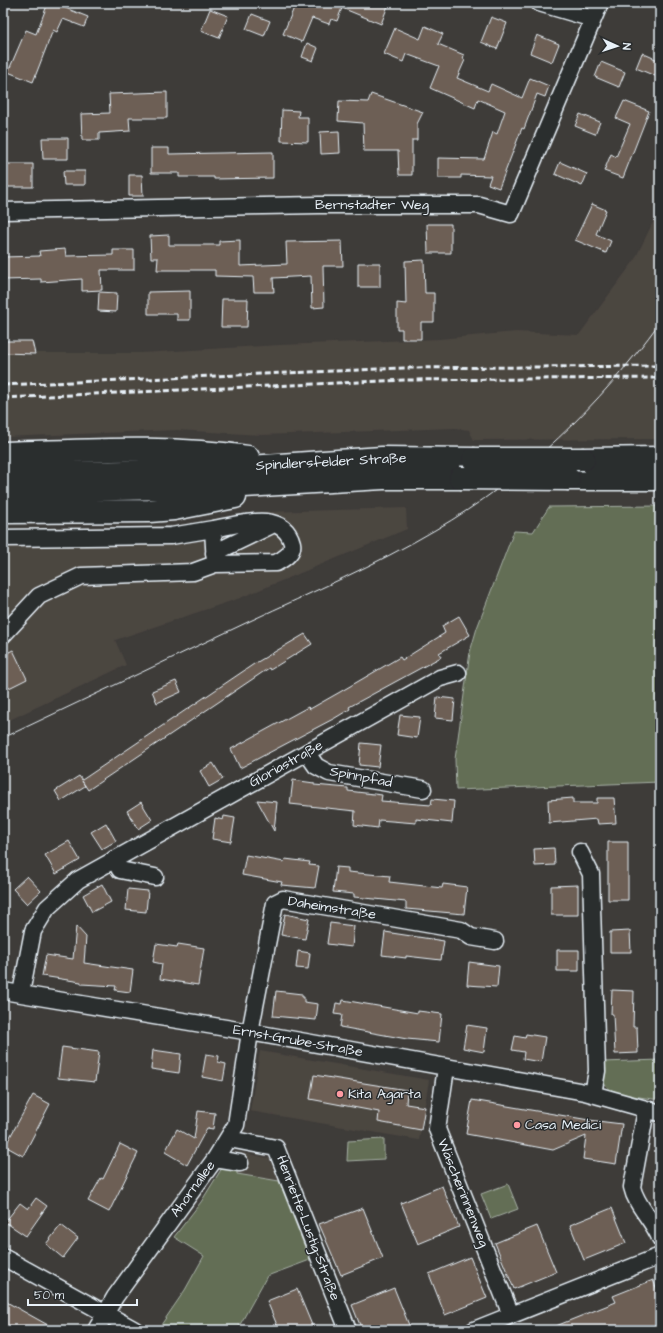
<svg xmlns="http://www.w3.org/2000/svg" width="663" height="1333" font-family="'Architects Daughter',sans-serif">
<rect width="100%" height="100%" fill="#3e3c39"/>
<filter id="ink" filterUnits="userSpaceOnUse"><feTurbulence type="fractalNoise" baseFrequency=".025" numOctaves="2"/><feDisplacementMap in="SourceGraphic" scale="8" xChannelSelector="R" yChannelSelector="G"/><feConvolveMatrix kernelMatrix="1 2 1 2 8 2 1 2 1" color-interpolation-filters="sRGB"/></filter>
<g filter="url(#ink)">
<path fill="#4c4641" d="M660 208V439L474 440 469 430 455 428 262 435 177 430 3 437V353H141L280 345 439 339 516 332 579 335 634 261Z
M406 508 407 529 240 598 115 640 126 665 3 723V533L142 531 265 512Z
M260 1051 429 1080 419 1140 250 1111Z
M242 1153 269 1158 279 1181 236 1174Z"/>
<path fill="#646e54" stroke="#a6b0a6" d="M660 506V786V782L456 790 455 759 470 652 477 628 514 531 533 532 549 507Z
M660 1060V1100C648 1098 615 1095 607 1087 601 1082 603 1070 603 1062Z
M384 1139V1159L347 1161 348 1141Z
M222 1168 237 1170V1174L279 1181 310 1260 267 1276 237 1330H170L161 1325 185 1290 204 1256 174 1237 201 1202Z
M508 1184 518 1209 491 1219 481 1194Z"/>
<path fill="#6d5f54" stroke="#e8f1f8" d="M48 3H53L88 17 84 27 63 19 57 32 53 30 33 82 8 72 26 30 36 34Z
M296 3H389L381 24 342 8 337 21 331 19 329 24 312 18 302 42 283 34Z
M210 9 228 16 219 38 201 31Z
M252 14 270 21 264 36 246 29Z
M491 17 507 23 497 49 481 42Z
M425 26 443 34 438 44 464 55 463 59 465 60 457 78 488 91 491 84 522 98 530 78 549 86 545 97 537 94 524 129 522 128 499 188 488 184 491 176 461 175V178H438V158L484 159 493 132 497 134 505 111 478 99 475 108 430 88 439 66 406 54 403 62 384 54 395 28 420 39Z
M537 35 559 44 552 62 530 53Z
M307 43 318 48 313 61 302 57Z
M642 53 660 61V78L636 68Z
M601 62 625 72 619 87 595 77Z
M167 92V118H129L130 131 99 133V140H82L81 114 110 113 109 94Z
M371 94 423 112 417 124V140H412V175H399L398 151H364L363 123 338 121 339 101 368 102Z
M624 101 649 111 623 178 604 171 611 154 616 157 630 124 616 118Z
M282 110 299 111 298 117H308V142L281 141Z
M580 114 600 122 595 134 575 126Z
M339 131 340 153 321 154 320 132Z
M42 138H68V159H43Z
M151 148H169V154L273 152V178L214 179V177H179V173H151Z
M560 162 587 174 582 186 555 174Z
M6 164H33V187H5Z
M63 171H85V185H64Z
M129 175H142L143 196H129Z
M592 204 606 210 596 234 611 241 606 253 575 240Z
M427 224H451V253H428Z
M169 235V245H219V241L240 240V266L287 264 286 242 342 241 343 266H323L324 307 312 308 311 276 273 278 274 292H254L253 277 215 276V270H157L158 258H151L150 236Z
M65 249 66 256 113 255V250H134V270H101L102 290 82 291V279L41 282V279L3 280V257L40 256 39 251Z
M424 260 425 293H434V322H421V339H402V329H397V303L406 304 405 261Z
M358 263H380V287H358Z
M190 291V320H177V314H148V292Z
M99 292 117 293 116 312 98 311Z
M222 299H248L247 327H221Z
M3 341H32L35 354 3 353Z
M459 616 470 635 439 653 441 657 349 707 350 709 335 718 240 768 231 749 308 707 310 709 340 692 400 657 402 660 445 633 442 626Z
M305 634 312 644 270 670 269 668 88 790 82 781 85 786 61 801 55 791 79 776 82 780 254 664Z
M13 650 27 679 3 691V655Z
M176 681 181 692 157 703 152 691Z
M437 697 455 699 453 720 435 718Z
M400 715 420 717 417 738 397 735Z
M361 743 381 745 378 767 359 765Z
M213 763 223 779 209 787 200 771Z
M293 780 314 783V785L348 788V791L382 795 381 801 431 805 432 799 454 801 452 823 416 819V823L379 820 378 828 354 825 355 811 290 804Z
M573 798V803H597V798H614L616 823 598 824 597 819 549 823 548 800Z
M257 800 277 802 274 831Z
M141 802 152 820 138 829 127 811Z
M224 816 235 818 231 842 212 839 215 818 223 820Z
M106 823 116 841 102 849 91 832Z
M69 841 80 860 56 874 45 855Z
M608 842H628V900H608Z
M554 848 555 865 535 866 534 849Z
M246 855 284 862 285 859 310 862 309 865 319 866 315 888 281 885 282 882 242 875Z
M336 867 348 868V872L390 876 389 882 442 888 443 884 467 887 464 914 406 909V902L354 897V894L333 892Z
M27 876 41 891 27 904 13 889Z
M102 884 111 902 92 912 83 895Z
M578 885V915H551V886Z
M128 889 148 891 146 912 126 910Z
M285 914 309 919 305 939 281 935Z
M330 923 354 926 352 947 327 944Z
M76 926 86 937 84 963 133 970 130 992 115 990 116 986 81 984V982L42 976 46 955 73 959Z
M630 931 631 952H610V932Z
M385 932 444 941 441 960 406 956V958L382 955Z
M156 944 177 947 178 944 204 948 198 985 160 979 162 964 153 962Z
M557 950H579V971H557Z
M298 951 310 953 308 969 296 968Z
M469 962 499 966 497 987 467 985Z
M612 990 634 991 633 1027H637L638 1053 615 1054 613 1014H611Z
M276 991 302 994V997H304V1002L318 1004 316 1020 273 1016Z
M343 1000 418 1013V1011L442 1014 439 1042 407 1039 340 1027 342 1015 334 1014 336 1003 342 1004Z
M467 1025 487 1028 484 1052 463 1048Z
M526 1034 545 1037 541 1062 523 1059 524 1052 512 1050 515 1036 525 1038Z
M62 1047 99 1052 95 1082 58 1078Z
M153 1050 181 1054 179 1073 151 1069Z
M206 1054 219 1056 218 1062 226 1064 223 1081 202 1077Z
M314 1075 407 1090 406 1104 425 1107 421 1130 378 1122 379 1112 310 1099Z
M33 1095 50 1104 23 1156 5 1146Z
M472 1100 589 1120 622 1124 616 1164 583 1159 586 1136 553 1150 466 1134Z
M198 1111 215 1113 213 1129 207 1128 187 1165 165 1152 177 1129 194 1139Z
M120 1144 138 1153 109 1212 88 1201 101 1178 103 1179Z
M442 1186 459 1227 418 1244 401 1203Z
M36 1198 47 1206 26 1236 5 1222 20 1203 28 1209Z
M363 1208 383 1258 341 1275 319 1224Z
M612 1208 626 1243 584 1260 570 1225Z
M61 1225 78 1238 63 1258 46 1244Z
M537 1226 556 1272 514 1289 495 1243Z
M470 1257 487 1298 445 1315 429 1274Z
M653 1280 660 1298V1330H546L616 1302 613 1296Z
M394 1288 411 1330H362L352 1305Z
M297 1289 314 1330H279L267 1301Z
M3 1300 37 1319 57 1330H3Z"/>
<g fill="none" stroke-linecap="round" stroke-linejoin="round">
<g stroke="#e8f1f8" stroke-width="19">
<path id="minor" d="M539 3 593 19
M3 211 319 205H479L511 214 600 3
M3 538 171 536 213 529
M214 553 270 526
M3 635 39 596 81 576 193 572 215 564 276 563C284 559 294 553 292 543 283 509 238 525 213 529L215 564
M307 753 316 766 329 773 423 789
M580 852 591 874 597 1071 593 1094
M114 859 120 870 155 877
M3 991 250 1032 585 1092 660 1113
M21 993 33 931 47 908 78 880 440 678 458 673
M446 1068 437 1129 511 1315
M646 1110 632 1187C636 1206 653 1220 660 1238
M229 1139 276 1148 348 1330
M215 1159 240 1163
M3 1257 135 1330
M96 1330 115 1297 215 1159 236 1125 250 1032 275 903 283 899 461 930 471 937 495 941
M474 1330 660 1256"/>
</g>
<g stroke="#e8f1f8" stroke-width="25">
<path id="highway" d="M3 453C87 451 164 445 248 457
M584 459 660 458
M3 474 188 471 382 458 473 459
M569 479H660
M3 491 227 487 383 478H460
M3 512 149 511 174 509 235 497"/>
</g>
<use href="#minor" stroke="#2a2d2e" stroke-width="16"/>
<use href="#highway" stroke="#2a2d2e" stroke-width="22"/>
<path stroke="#e8f1f8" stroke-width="1" d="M3 738C85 699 168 660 250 621 312 592 376 565 435 530 524 479 600 405 660 322"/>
<path stroke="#e8f1f8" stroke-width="3" stroke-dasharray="6 3" stroke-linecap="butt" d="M3 385 404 368 660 366
M3 398 404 380 660 378"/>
<g stroke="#e8f1f8" stroke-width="25" stroke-linecap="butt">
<path id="highway-bridge" d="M473 459H584
M460 478 569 479"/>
</g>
<use href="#highway-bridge" stroke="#2a2d2e" stroke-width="22"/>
</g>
</g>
<g fill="#ff9aa2" stroke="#2a2d2e" stroke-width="1.5">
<circle cx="340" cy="1094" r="4"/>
<circle cx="517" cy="1125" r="4"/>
</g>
<g text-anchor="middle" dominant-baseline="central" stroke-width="3" stroke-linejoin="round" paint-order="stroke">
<g font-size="14" fill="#e8f1f8" stroke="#2a2d2e">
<text x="372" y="205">Bernstadter Weg</text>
<text transform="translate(331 462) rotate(-3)">Spindlersfelder Straße</text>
<text transform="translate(286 764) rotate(-29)">Gloriastraße</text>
<text transform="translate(361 777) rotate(11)">Spinnpfad</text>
<text transform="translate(332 908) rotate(9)">Daheimstraße</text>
<text transform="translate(298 1041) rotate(10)">Ernst-Grube-Straße</text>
<text transform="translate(193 1189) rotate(-54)">Ahornallee</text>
<text transform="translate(463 1193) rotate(68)">Wäscherinnenweg</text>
<text transform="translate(308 1228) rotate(69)">Henriette-Lustig-Straße</text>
</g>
<g font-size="14" fill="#e8f1f8" stroke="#2a2d2e" text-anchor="start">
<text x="348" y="1094">Kita Agarta</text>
<text x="525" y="1125">Casa Medici</text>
</g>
</g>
<rect width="663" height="1333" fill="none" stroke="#2a2d2e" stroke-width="16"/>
<rect x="8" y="8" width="647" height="1317" fill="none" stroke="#e8f1f8" stroke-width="1.5" filter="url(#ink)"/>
<g transform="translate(617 46) rotate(93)" stroke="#2a2d2e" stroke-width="3" paint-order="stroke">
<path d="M0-3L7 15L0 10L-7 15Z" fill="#e8f1f8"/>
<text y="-6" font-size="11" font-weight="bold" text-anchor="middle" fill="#e8f1f8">N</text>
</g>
<path d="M28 1299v6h109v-6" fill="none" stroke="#e8f1f8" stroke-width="2"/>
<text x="34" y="1299" font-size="12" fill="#e8f1f8" stroke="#2a2d2e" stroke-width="3" paint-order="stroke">50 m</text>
</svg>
